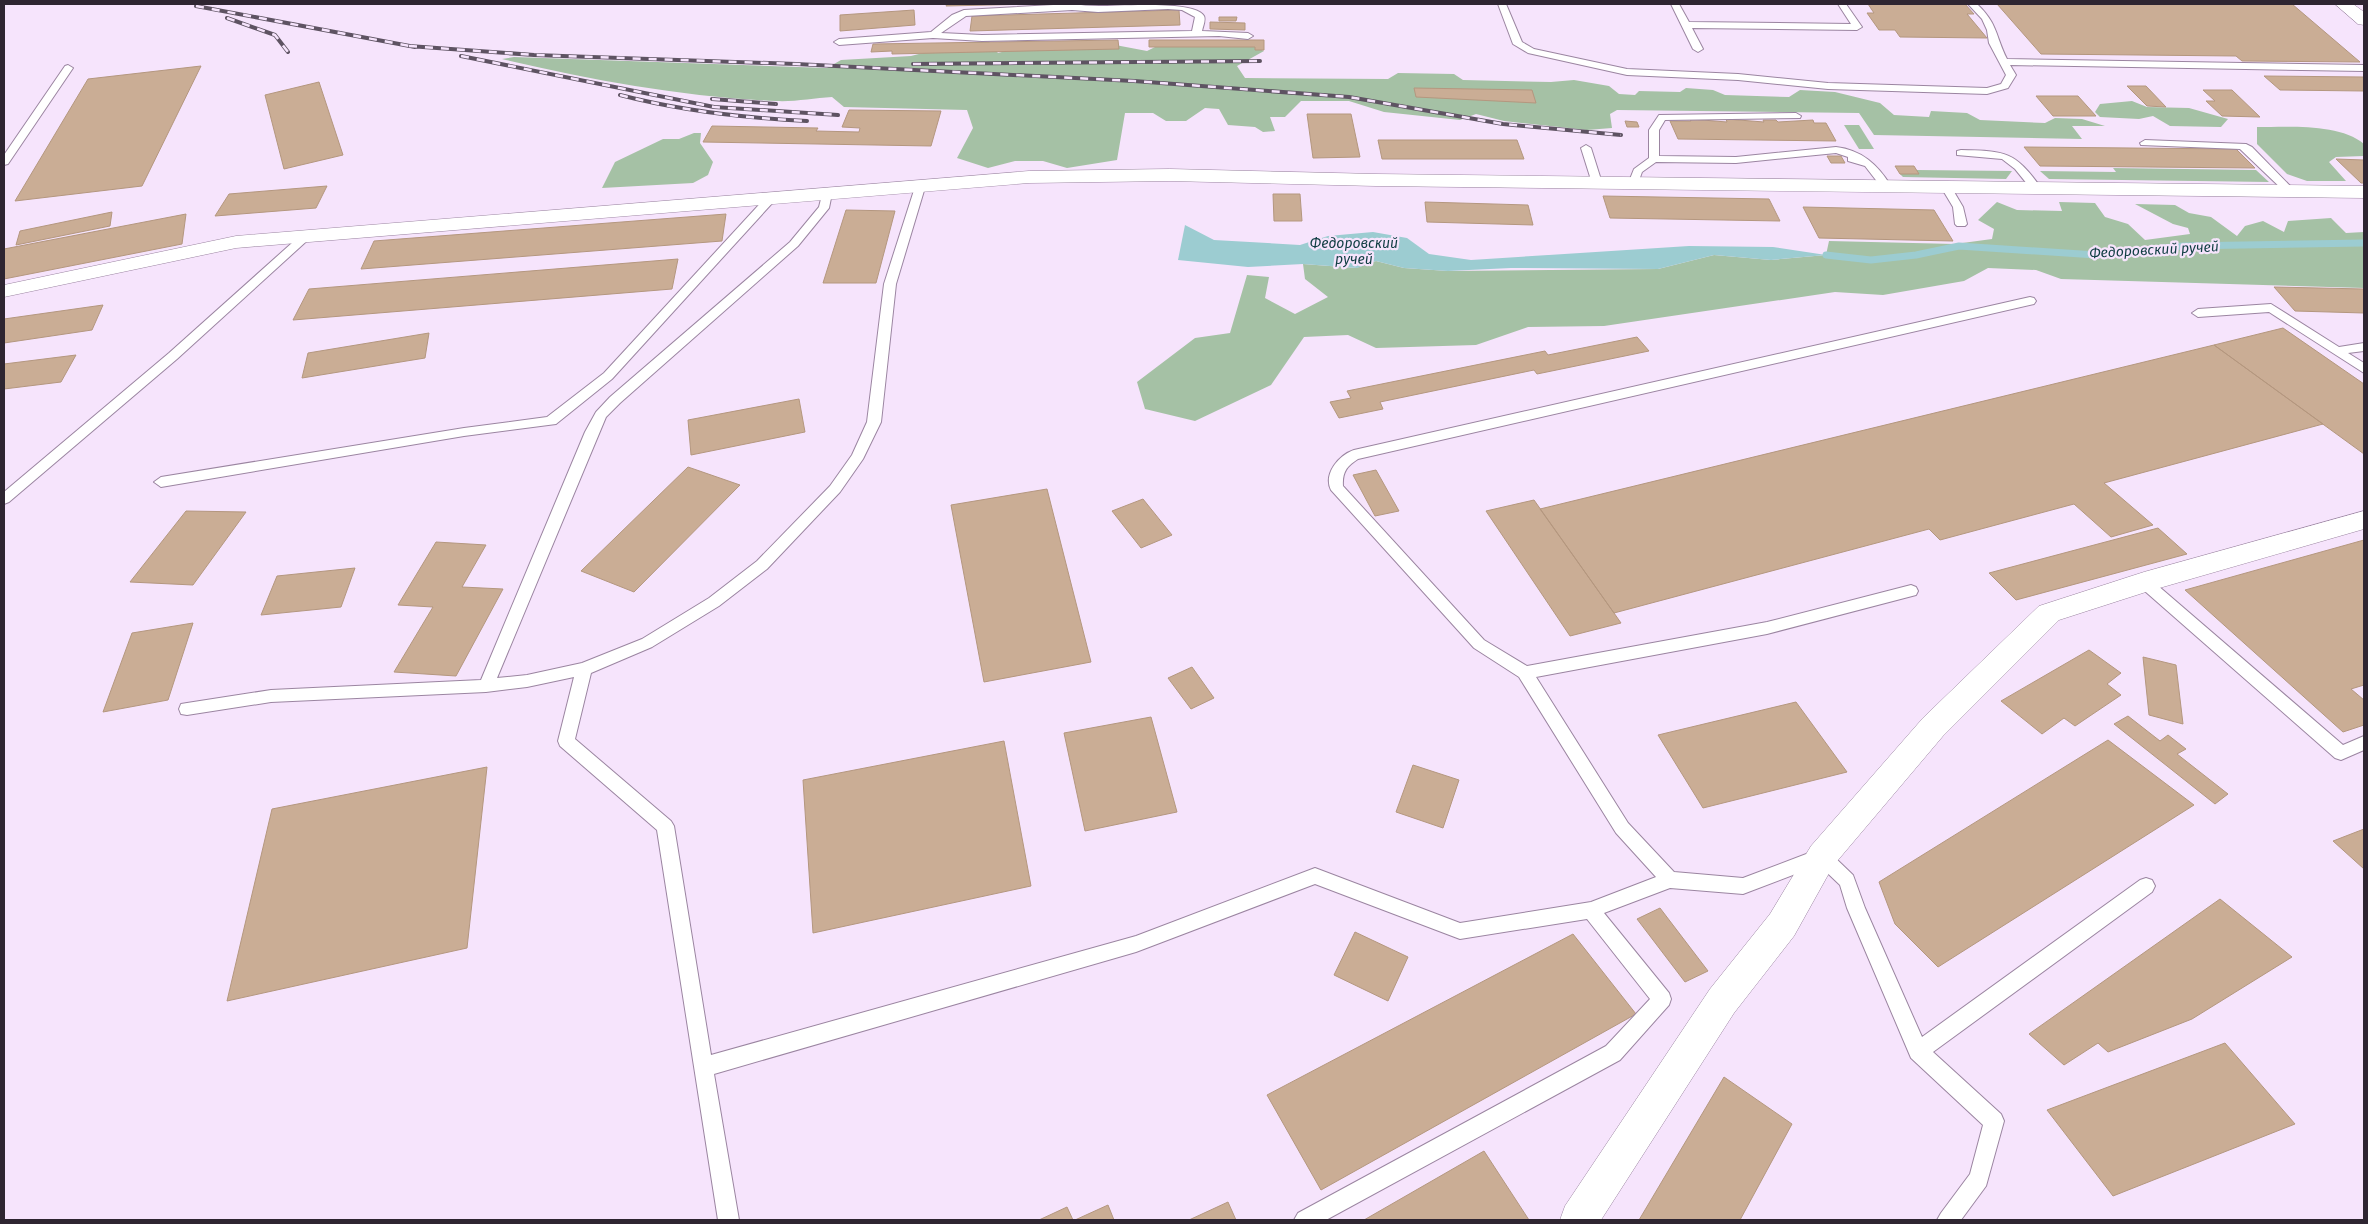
<svg xmlns="http://www.w3.org/2000/svg" width="2368" height="1224" font-family="'Fira Sans',sans-serif">
<rect width="100%" height="100%" fill="#f6e4fc"/>
<path fill="#a5c1a5" d="M1240 40 1264 51 1237 66 1245 78 1388 79 1398 73 1454 74 1463 80 1551 82 1574 80 1609 86 1619 94 1635 95 1639 91 1680 92 1686 88 1713 90 1725 95 1789 97 1800 90 1835 92 1880 103 1894 115 1929 117 1931 111 1967 113 1980 120 2045 123 2055 118 2082 119 2105 126H2072L2082 139 1874 135 1859 113 1617 110 1610 114 1612 128 1587 130 1504 121 1476 114 1460 120 1384 112 1349 101H1301L1285 117H1270L1275 131 1263 132 1255 127 1228 125 1219 109 1205 108 1186 121H1166L1153 113H1125L1117 160 1067 168 1043 161H1015L988 168 957 158 973 128 967 110 844 107 832 97C814 98 794 102 776 101 684 97 591 80 502 59L514 57 827 68 841 60 911 56 966 42H989L998 53 1021 47 1110 44 1147 51 1157 46Z
M2132 101 2147 107 2189 108 2228 119 2221 127 2170 126 2153 116 2139 119 2100 117 2095 112 2100 104Z
M1844 125H1859L1874 149H1859Z
M2257 127C2288 127 2340 123 2364 144V156L2336 157 2329 162 2346 181H2307L2287 174 2257 144Z
M694 133H701L700 143 713 162 708 175 693 183 602 188 615 162 663 139H679Z
M2113 168 2256 170 2269 182 2049 179 2040 171 2116 172Z
M1916 170 2012 171 2006 179 1903 177 1900 174H1918Z
M1997 202 2017 210 2062 211 2059 202 2095 203 2105 217 2128 224 2145 240 2190 234 2188 228 2173 224 2135 204 2175 205 2189 213 2211 217 2237 236 2245 226 2263 221 2284 232 2288 221 2331 218 2346 233 2364 232V288L2061 279 2036 270 1988 268 1964 281 1883 295 1835 292 1604 326 1528 327 1476 345 1376 348 1348 335 1304 337 1271 385 1195 421 1145 409 1137 382 1195 338 1230 333 1247 275 1269 277 1265 298 1295 314 1328 297 1305 279 1303 264 1356 268 1376 261 1404 268 1448 271 1658 269 1714 255 1771 260 1826 255 1829 241 1955 244 1992 239 1994 229 1978 220Z"/>
<path fill="#9cccd1" d="M1185 225 1214 240 1300 245 1328 236 1373 232 1407 238 1429 254 1471 260 1689 246 1773 247 1826 255 1771 260 1714 255 1658 269 1511 268 1448 271 1404 268 1376 261 1357 268 1303 264 1248 267 1178 260Z"/>
<g fill="none" stroke-linecap="round" stroke-linejoin="round">
<path stroke="#9cccd1" stroke-width="7" d="M1826 255 1871 260 1916 255 1959 246 2096 255 2183 246 2364 243"/>
</g>
<path fill="#caad95" stroke="#b4977f" d="M947 4H1034L946 6Z
M1868 4H1965L1974 14H1967L1987 38 1900 37 1895 30H1879L1867 13H1874Z
M1997 4H2292L2360 62 2242 61 2236 56 2041 54Z
M914 10 915 25 840 31V15Z
M1179 10 1180 25 970 31 972 16Z
M1219 17H1237L1236 21H1219Z
M1210 22 1245 23V30L1210 29Z
M1118 40 1119 49 892 54V51L871 52 873 44Z
M1149 40H1264V50H1255V47H1149Z
M201 66 142 186 15 201 88 79Z
M2264 76 2364 77V91L2280 90Z
M319 82 343 155 284 169 265 95Z
M2127 86H2146L2166 107 2147 106Z
M1414 88 1532 90 1536 103 1416 97Z
M2203 90H2232L2260 117 2222 116 2206 101H2215Z
M2036 96H2078L2096 116H2053Z
M849 110 941 111 931 146 703 142 712 126 818 128 816 131 859 132 860 128 842 127Z
M1307 114H1351L1360 157 1313 158Z
M1690 119 1727 122 1726 119 1764 122 1763 120H1776L1778 122 1813 120 1814 123H1826L1836 141 1678 139 1670 121H1691Z
M1625 121 1637 122 1639 127H1627Z
M1378 140H1517L1524 159H1382Z
M2024 147 2236 149 2255 168 2040 166Z
M1827 156H1841L1845 163H1831Z
M2336 159 2364 160V183H2361Z
M1895 166H1914L1919 174H1900Z
M327 186 316 208 215 216 229 194Z
M1273 194H1300L1302 221H1274Z
M1603 196 1769 199 1780 221 1610 218Z
M1425 202 1528 205 1533 225 1427 222Z
M1803 207 1934 210 1953 241 1819 238Z
M846 210 895 211 876 283H823Z
M112 212 110 226 16 245 20 231Z
M186 214 182 244 4 279V249Z
M726 214 722 241 361 269 374 241Z
M678 259 672 289 293 320 309 289Z
M2274 287 2364 289V313L2295 311Z
M103 305 92 330 4 343V319Z
M2283 328 2364 384V454L2214 345Z
M429 333 425 358 302 378 308 353Z
M1637 337 1649 351 1537 374 1534 370 1380 402 1383 409 1339 418 1330 402 1351 398 1347 391 1545 351 1548 355Z
M2214 345 2323 424 2104 483 2153 525 2111 537 2074 504 1940 540 1929 529 1614 613 1540 509Z
M76 355 61 382 4 389V364Z
M799 399 805 432 691 455 688 420Z
M688 467 740 485 634 592 581 571Z
M1376 470 1399 511 1375 516 1353 475Z
M1047 489 1091 662 984 682 951 505Z
M1143 499 1172 535 1141 548 1112 511Z
M1534 500 1614 613 1621 623 1570 636 1486 511Z
M186 511 246 512 193 585 130 582Z
M2158 528 2187 554 2016 600 1989 573Z
M2364 540V685L2351 689 2364 700V725L2343 732 2185 590Z
M436 542 486 545 462 587 503 589 456 676 394 672 433 607 398 605Z
M355 568 341 607 261 615 277 576Z
M193 623 168 700 103 712 132 633Z
M2089 650 2121 673 2107 684 2121 695 2075 726 2064 718 2042 734 2001 701Z
M2143 657 2176 665 2183 724 2149 715Z
M1192 667 1214 698 1191 709 1168 678Z
M1796 702 1847 772 1703 808 1658 735Z
M2128 716 2160 741 2168 735 2186 749 2177 754 2228 794 2215 804 2114 724Z
M1151 717 1177 812 1085 831 1064 733Z
M2108 740 2194 805 1938 967 1895 924 1879 882Z
M1004 741 1031 886 813 933 803 780Z
M1413 765 1459 780 1443 828 1396 812Z
M487 767 467 948 227 1001 272 809Z
M2364 829V869L2333 841Z
M2220 899 2292 957 2192 1019 2108 1052 2098 1043 2064 1065 2029 1034Z
M1660 908 1708 971 1685 982 1637 919Z
M1355 932 1408 957 1388 1001 1334 975Z
M1573 934 1636 1014 1321 1190 1267 1095Z
M2225 1043 2295 1124 2113 1196 2047 1110Z
M1724 1077 1792 1124 1740 1220H1639Z
M1484 1151 1529 1220H1364Z
M1228 1202 1236 1220H1189Z
M1108 1205 1114 1220H1075Z
M1067 1207 1073 1220H1039Z"/>
<g fill="none" stroke-linecap="round" stroke-linejoin="round">
<g stroke="#9b85a1" stroke-width="2">
<path id="service" d="M1072 4C1081 5 1090 6 1099 6 1118 6 1196 0 1204 16 1206 20 1203 26 1202 31L1248 33 1253 36 1248 39 1219 36 982 41 933 38 839 45 834 42 839 39 931 32 952 15 964 10ZM1168 9 1182 10 1195 17 1192 31 982 35 941 33 966 16 1072 10 1098 12Z
M1498 4H1506L1522 42 1534 49 1627 69 1738 74 1828 83 1987 88 2001 84 2006 75 1989 43 1987 30 1982 19 1968 4H1977C1998 24 1995 35 2007 59L2364 65V71L2010 65 2016 75 2008 88 1987 94 1828 89 1738 80 1627 75 1528 53 1513 44Z
M1671 4H1679L1689 22 1851 24 1838 4H1846L1862 27 1857 30 1692 28 1703 49 1698 52 1693 49Z
M68 65 73 68 8 164 4 165V155L65 66Z
M1796 113 1801 116 1800 118 1665 120 1659 130V156L1736 157 1836 147C1862 150 1878 165 1891 186L1890 188H1882L1865 166 1848 161V157L1836 153 1736 163 1656 162 1642 172 1637 186 1633 187 1628 184 1634 169 1649 158V130L1659 115Z
M2145 140 2246 144 2252 147 2295 191 2294 193H2286L2240 149 2141 145 2140 143Z
M1586 145 1591 148 1602 183 1601 185 1597 186 1592 183 1581 148Z
M1961 150C2005 151 2015 151 2041 188L2040 190H2032L2015 169 2002 159 1957 155V151Z
M921 181 926 184 896 284 881 422 863 459 840 492 767 569 719 606 652 647 591 673 575 739 671 821 674 826 711 1055 1136 936 1315 868 1460 923 1591 902 1656 877 1616 833 1519 677 1474 648 1331 490C1323 474 1339 455 1354 450L2030 297 2034 298 2036 301 2034 304 1358 459C1347 466 1342 472 1343 486L1484 640 1527 666 1767 622 1911 585 1916 587 1918 591 1916 595 1767 634 1536 677 1628 823 1674 872 1743 878 1822 848 1828 851 1853 875 1865 908 1922 1037 2140 880 2146 878 2152 880 2155 886 2152 892 1933 1052 2001 1114 2004 1121 1986 1186 1961 1220H1937L1941 1213 1970 1174 1983 1125 1911 1058 1847 908 1840 885 1819 865 1743 894 1670 888 1604 913 1669 993 1671 999 1669 1005 1620 1060 1326 1220H1294L1298 1213 1606 1046 1650 999 1587 919 1460 939 1315 884 1136 952 714 1074 739 1220H718L657 830 560 746 558 741 574 677 527 687 486 692 271 702 187 715 181 714 179 709 181 704 187 703 271 690 481 680 585 432 596 412 610 397 790 242 819 207 823 191H831L832 193 829 208 798 246 620 403 606 417 497 678 527 675 582 663 642 639 709 598 757 561 830 486 852 455 867 422 884 284 916 184Z
M1946 184 1950 185 1963 207 1967 224 1965 226H1957L1955 224 1953 207 1941 187Z
M772 194 777 197 776 199 612 379 556 424 464 436 161 487 154 482 161 477 464 428 547 417 604 373 768 195Z
M306 233 310 234V238L177 359 9 502 4 504V492L169 353 302 234Z
M2271 304 2339 347 2364 343V351L2348 353 2364 363V373L2269 312 2198 317 2192 313 2198 309Z
M2144 577 2149 578 2343 745 2364 736V750L2341 760 2335 758 2139 586 2137 582 2139 578Z"/>
</g>
<g stroke="#9b85a1" stroke-width="1">
<path id="minor" d="M1170 169 1376 174 2364 186V198L1376 186 1170 181 1029 183 236 248 4 297V285L236 236 1029 171Z
M2364 511V529L2149 591 2059 620 1943 736 1833 866 1794 936 1734 1013 1601 1220H1560L1565 1206 1710 989 1770 914 1811 846 1923 718 2039 606 2144 572Z"/>
</g>
<g stroke="#9b85a1" stroke-width="1">
<path id="primary" d="M2335 4H2353L2364 12V25L2358 24Z"/>
</g>
<use href="#service" fill="#fff" fill-rule="evenodd"/>
<use href="#minor" fill="#fff" fill-rule="evenodd"/>
<use href="#primary" fill="#fff" fill-rule="evenodd"/>
<g stroke="#5e5362" stroke-width="4">
<path id="rail" d="M196 6 415 47
M227 18 275 35 288 52
M409 46 534 55 796 64 1134 81 1349 97 1503 124 1621 135
M461 56 714 107 838 115
M913 64 1260 61
M620 95C682 111 744 118 807 121
M712 99 776 104"/>
</g>
<use href="#rail" stroke="#f6e4fc" stroke-width="2.5" stroke-dasharray="8" stroke-linecap="butt"/>
</g>
<g text-anchor="middle" dominant-baseline="central" stroke-width="4.5" stroke-linejoin="round" paint-order="stroke">
<g font-size="14" font-style="italic" fill="#0f3d42" stroke="#f6e4fc">
<text x="1354" y="243">Федоровский<tspan x="1354" dy="16">ручей</tspan></text>
<text transform="translate(2154 250) rotate(-3)">Федоровский ручей</text>
</g>
</g>
<rect width="2368" height="1224" fill="none" stroke="#2e2531" stroke-width="10"/>
</svg>
